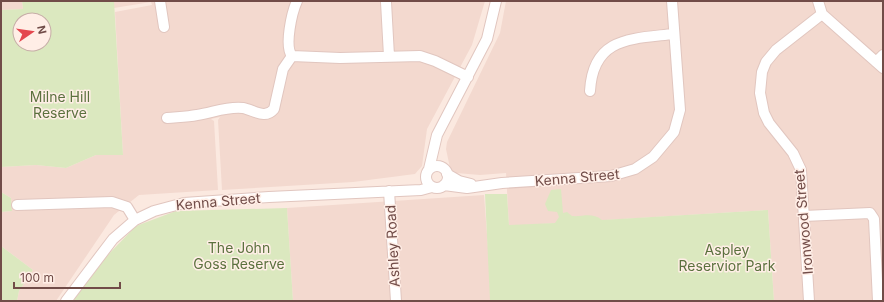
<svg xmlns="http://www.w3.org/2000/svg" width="884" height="302" font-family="Inter,sans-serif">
<rect width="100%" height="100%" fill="#fbe9e0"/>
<path fill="#f3d9cf" d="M1 1H22L23 9 1 10Z
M114 1H485L472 45 427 129 422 166 415 174 353 182 222 190 218 120 220 117 211 119 214 121 218 190 139 195 114 215 56 301H17L19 291 33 270 1 246V212L12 211 11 198 1 192V167L36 165 66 168 96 155H123L115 12 152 5 151 2 114 8Z
M506 1H883V301H774L768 210 509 226 506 173 480 175 456 173 450 168 446 149 447 142 500 33Z
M484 195 492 301H293L287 208Z"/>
<path fill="#dbe8bf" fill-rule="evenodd" d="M22 1H114L123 155H96L66 168 36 165 1 167V10L23 9ZM20 20H44V44H20Z
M561 189 563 213 567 212 572 216C583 217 592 212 602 220L768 210 774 301H490L485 194H507L509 225 555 223 559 217 557 212 548 211 545 204 551 190Z
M1 192 11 198 12 211 1 212Z
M287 208 293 301H73L98 265 136 226 176 211Z
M1 246 33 270 19 291 17 301H1Z"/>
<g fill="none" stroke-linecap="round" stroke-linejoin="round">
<g stroke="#e1c6bf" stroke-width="12">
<path id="minor" d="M160 1 164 27
M818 1 822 14 883 68
M386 2 389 56
M292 56 340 58 420 56 435 61 468 77
M292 56C284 46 292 12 297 1
M876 62 883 55
M590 91C593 37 631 39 673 34
M167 118C177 117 187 117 197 115 212 113 227 106 243 108 254 110 265 120 274 109L283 69 292 56
M426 177a11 11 0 1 1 22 0a11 11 0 1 1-22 0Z
M429 169 437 135 487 39 496 1
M447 174 459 181 471 184
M444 185 467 188 502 183 611 176 635 169 653 157 674 132 680 110 672 1
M389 191 396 301
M17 205 112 202 127 207 135 220
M804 216 870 213 874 219 878 301
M66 301 113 239 135 220 154 211 184 203 269 197 421 190 432 187
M809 301 801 170 793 153 769 123 764 113 760 93 762 72 766 62 776 50 822 14"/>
</g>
<use href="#minor" stroke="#fff" stroke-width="10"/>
</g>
<g text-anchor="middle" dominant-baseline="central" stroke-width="3" stroke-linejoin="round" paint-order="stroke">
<g font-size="14" fill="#5b713e" stroke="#ffeee6">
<text x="60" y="96">Milne Hill<tspan x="60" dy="16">Reserve</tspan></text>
<text x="239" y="247">The John<tspan x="239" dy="16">Goss Reserve</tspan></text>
<text x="727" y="249">Aspley<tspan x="727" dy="16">Reservior Park</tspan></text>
</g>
<g font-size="14" fill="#714c48" stroke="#ffeee6">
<text transform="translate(577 177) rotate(-5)">Kenna Street</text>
<text transform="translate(218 201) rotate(-5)">Kenna Street</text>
<text transform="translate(803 222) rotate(-95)">Ironwood Street</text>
<text transform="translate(392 246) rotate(-93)">Ashley Road</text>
</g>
</g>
<rect width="884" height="302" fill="none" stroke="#714c48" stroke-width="4"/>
<g transform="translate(32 32) rotate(77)"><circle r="19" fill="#ffeee6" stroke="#c6ada7"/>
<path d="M0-3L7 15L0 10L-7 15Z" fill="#e4474e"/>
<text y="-6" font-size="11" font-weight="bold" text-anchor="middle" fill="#714c48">N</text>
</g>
<path d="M14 282v6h106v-6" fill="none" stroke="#714c48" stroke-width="2"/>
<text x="20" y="282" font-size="12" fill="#714c48" stroke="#ffeee6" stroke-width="3" paint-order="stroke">100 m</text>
</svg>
